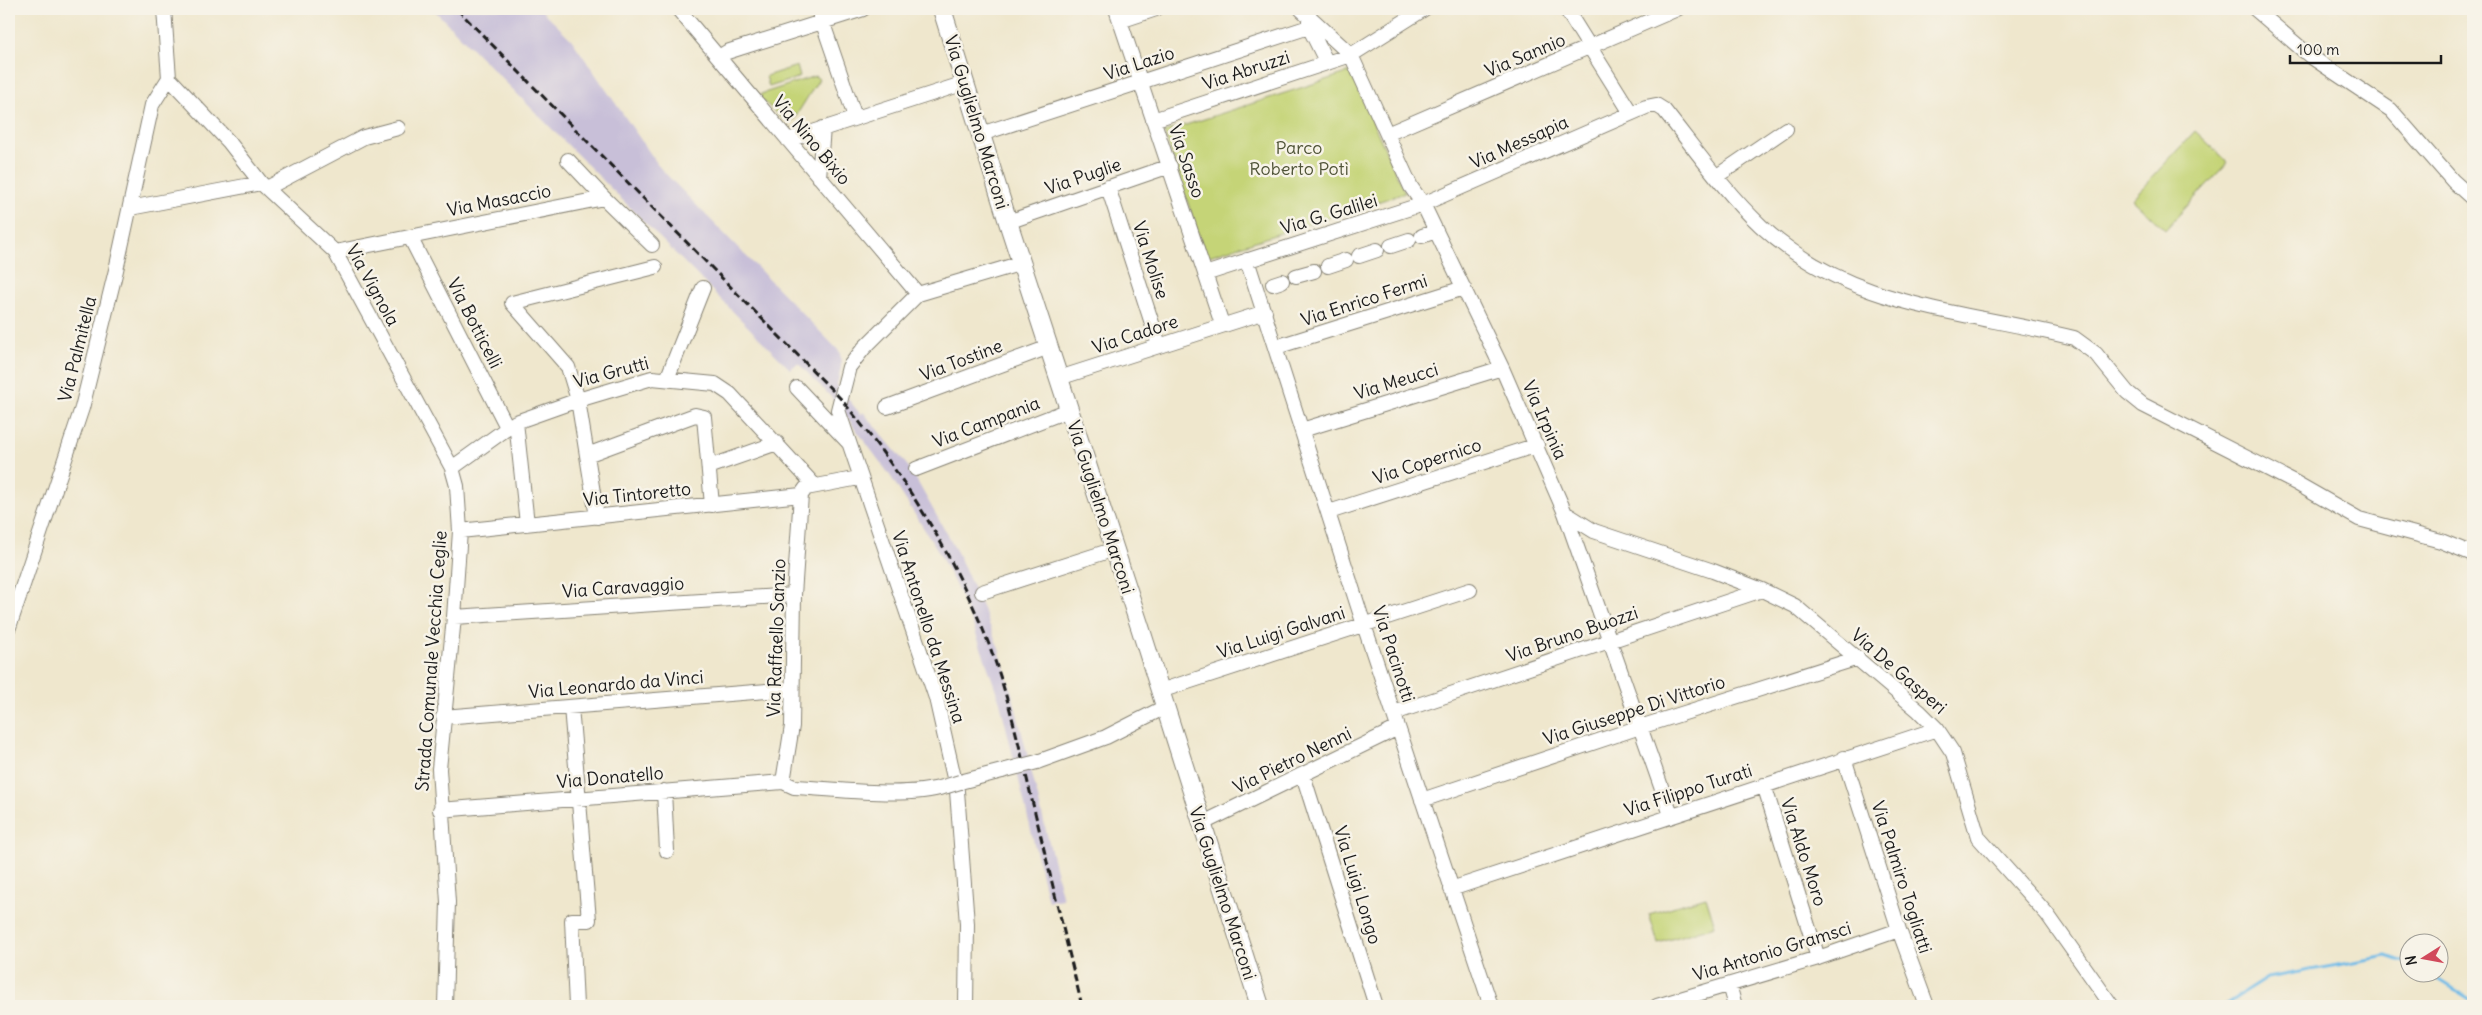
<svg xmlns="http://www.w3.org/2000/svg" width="2482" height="1015" font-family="Delius,sans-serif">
<rect width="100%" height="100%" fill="#f7f3e8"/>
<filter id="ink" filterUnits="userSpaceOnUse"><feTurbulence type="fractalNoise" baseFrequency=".02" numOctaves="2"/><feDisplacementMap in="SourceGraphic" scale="10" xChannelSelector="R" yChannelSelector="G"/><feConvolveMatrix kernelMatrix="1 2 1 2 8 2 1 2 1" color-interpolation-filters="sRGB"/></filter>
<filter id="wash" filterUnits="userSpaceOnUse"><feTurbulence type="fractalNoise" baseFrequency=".0096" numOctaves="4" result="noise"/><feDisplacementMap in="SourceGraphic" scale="20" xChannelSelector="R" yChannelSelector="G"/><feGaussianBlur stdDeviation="1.12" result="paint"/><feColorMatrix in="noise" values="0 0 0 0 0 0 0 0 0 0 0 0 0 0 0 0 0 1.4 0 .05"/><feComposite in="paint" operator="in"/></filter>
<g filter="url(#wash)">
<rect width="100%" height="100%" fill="#efe7cd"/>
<path fill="#c8bfd8" d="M433 9H540L571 39 661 169 840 352 841 367 837 385 861 415 863 412 911 470 958 554 986 616 999 649 1013 697 1063 899 1048 901 1000 702 973 625 958 590 937 549 889 474 834 400 798 363 790 369Z"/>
<path fill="#c5d477" stroke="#70784a" d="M797 66 800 77 769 87 766 76Z
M1350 72 1405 193 1206 257 1164 132Z
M815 76 819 79 794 119 790 121 782 118 760 98 761 94Z
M2195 131 2228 162 2165 230 2132 199Z
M1706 897 1715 926 1658 943 1649 914Z"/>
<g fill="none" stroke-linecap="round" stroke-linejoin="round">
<path stroke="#6ebbe8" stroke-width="3" d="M2427 972 2473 1001
M2223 1006 2267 978 2387 956 2410 964"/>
</g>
</g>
<g filter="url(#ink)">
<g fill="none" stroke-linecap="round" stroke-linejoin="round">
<g stroke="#868274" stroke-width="16">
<path id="minor" d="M164 9 169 78
M678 9 918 294
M818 9 855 117
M1116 9 1222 324
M1301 9 1351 55 1411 187 1423 204 1502 368 1565 513 1671 815
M1566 9 1631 113
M2255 9 2310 56 2391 110 2453 181 2473 199
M1309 18V27L1327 63
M1120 21 1156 9
M719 57 727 52 863 9
M169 78 229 142 261 183 335 252 452 468 457 486 460 531 454 617 439 769 448 902 445 1006
M1153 120 1351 55 1424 9
M981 134 1309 27
M1387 134 1677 9
M788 140 965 83
M568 160 604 198
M1717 176 1786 129
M819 177 823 128
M1108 187 1159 345
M267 188 364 137 398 128
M130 208 261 183
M1008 222 1170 166
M1422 236 1436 231
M410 237 507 427
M1391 246 1409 240
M335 252 604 198 652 245
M1359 256 1377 250
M1247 260 1364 625 1491 1006
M1328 266 1346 260
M1205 274 1423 204 1646 107 1656 105 1664 110C1695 149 1725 192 1761 226 1851 309 1963 310 2074 338L2096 354 2127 392 2143 405 2296 483 2359 519 2441 541 2473 554
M1296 276 1314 271
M1273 284 1282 281
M1276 347 1464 288
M1059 378 1265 312
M667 379 703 288
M797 388 848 442
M887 407 1049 347
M516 422 527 524
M1302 430 1502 368
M587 455 695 415 704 417 712 505
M709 467 777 443
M452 468 516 422 578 400 652 378 715 384 730 394 815 486
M916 469 1069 410
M1329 512 1537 445
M1565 513 1594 531 1713 571 1762 590 1795 606 1919 711 1937 729 1953 753 1978 837 2047 914 2112 1006
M597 517 578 400 568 367 512 303 655 267
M460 531 801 495
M982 592 1115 549
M454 617 794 595
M9 627 82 408 116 270 152 105 169 78
M1160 691 1470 590
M571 707 589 920H572L576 1006
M1394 713 1762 590
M443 717 792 689
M1844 758 1899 930 1927 1006
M1037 762 1106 737 1165 707
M1303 775 1376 1006
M783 782 792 726 794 595 801 495 806 488 859 478
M783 782 794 787C839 789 904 799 947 786
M960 782 1002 771
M1764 785 1818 958
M664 791 667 851
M1422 800 1640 727 1858 658
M440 810 783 782
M1201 824 1398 728
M1451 889 1937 729
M1729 985 1735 1006
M966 1006 967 924 957 791 936 698 838 410 849 367 864 348 918 294 1022 263
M1657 1006 1818 958 1899 930"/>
</g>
<g stroke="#868274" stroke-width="20">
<path id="major" d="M942 9 1008 222 1140 627 1260 1006"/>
</g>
<use href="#minor" stroke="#fff" stroke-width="14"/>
<use href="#major" stroke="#fff" stroke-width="18"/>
<path stroke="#1c1c1c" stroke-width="3" stroke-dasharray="8 4" stroke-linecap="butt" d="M457 9 840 398C900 470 949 546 984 632 1006 685 1018 741 1031 796 1048 866 1065 936 1082 1006"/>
<g stroke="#868274" stroke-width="16" stroke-linecap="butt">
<path id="minor-bridge" d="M1002 771 1037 762
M947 786 960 782"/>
</g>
<use href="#minor-bridge" stroke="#fff" stroke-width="14"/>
</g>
</g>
<g text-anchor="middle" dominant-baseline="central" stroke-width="5" stroke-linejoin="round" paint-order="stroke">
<g font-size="18" fill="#1c1c1c" stroke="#f7f3e8">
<text transform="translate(1525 55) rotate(-23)">Via Sannio</text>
<text transform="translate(1139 63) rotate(-18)">Via Lazio</text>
<text transform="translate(1246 70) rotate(-18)">Via Abruzzi</text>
<text transform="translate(977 122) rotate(73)">Via Guglielmo Marconi</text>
<text transform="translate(812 140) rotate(50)">Via Nino Bixio</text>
<text transform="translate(1519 142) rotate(-24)">Via Messapia</text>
<text transform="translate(1187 161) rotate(71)">Via Sasso</text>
<text transform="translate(1083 176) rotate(-19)">Via Puglie</text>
<text transform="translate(499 200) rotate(-11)">Via Masaccio</text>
<text transform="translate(1329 214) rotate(-17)">Via G. Galilei</text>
<text transform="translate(1151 260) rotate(72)">Via Molise</text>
<text transform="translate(373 285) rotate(61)">Via Vignola</text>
<text transform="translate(1364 300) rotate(-18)">Via Enrico Fermi</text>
<text transform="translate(475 323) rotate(63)">Via Botticelli</text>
<text transform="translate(1135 334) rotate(-18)">Via Cadore</text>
<text transform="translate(77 349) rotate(-76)">Via Palmitella</text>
<text transform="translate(961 360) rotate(-21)">Via Tostine</text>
<text transform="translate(611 372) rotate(-15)">Via Grutti</text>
<text transform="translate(1396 381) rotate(-17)">Via Meucci</text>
<text transform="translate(1545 420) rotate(66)">Via Irpinia</text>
<text transform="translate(986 422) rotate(-21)">Via Campania</text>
<text transform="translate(1427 461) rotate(-18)">Via Copernico</text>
<text transform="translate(637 494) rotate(-6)">Via Tintoretto</text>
<text transform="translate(1101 507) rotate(72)">Via Guglielmo Marconi</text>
<text transform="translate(623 587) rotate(-4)">Via Caravaggio</text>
<text transform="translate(929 627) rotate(72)">Via Antonello da Messina</text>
<text transform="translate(1281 632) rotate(-18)">Via Luigi Galvani</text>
<text transform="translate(1572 634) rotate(-19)">Via Bruno Buozzi</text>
<text transform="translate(776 638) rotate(-88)">Via Raffaello Sanzio</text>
<text transform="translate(1394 654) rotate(72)">Via Pacinotti</text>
<text transform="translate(431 661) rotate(-86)">Strada Comunale Vecchia Ceglie</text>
<text transform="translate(1899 671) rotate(41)">Via De Gasperi</text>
<text transform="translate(616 684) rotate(-5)">Via Leonardo da Vinci</text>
<text transform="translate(1634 710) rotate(-18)">Via Giuseppe Di Vittorio</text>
<text transform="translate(1292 760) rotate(-26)">Via Pietro Nenni</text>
<text transform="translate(610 777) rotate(-5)">Via Donatello</text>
<text transform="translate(1688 790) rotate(-18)">Via Filippo Turati</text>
<text transform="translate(1804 852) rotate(72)">Via Aldo Moro</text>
<text transform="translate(1902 877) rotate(72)">Via Palmiro Togliatti</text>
<text transform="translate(1358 885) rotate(73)">Via Luigi Longo</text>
<text transform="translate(1223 893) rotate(72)">Via Guglielmo Marconi</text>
<text transform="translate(1772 951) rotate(-17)">Via Antonio Gramsci</text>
</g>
<g font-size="18" fill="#4f5337" stroke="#f7f3e8">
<text x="1299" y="147">Parco<tspan x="1299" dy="21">Roberto Potì</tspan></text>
</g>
</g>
<rect width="2482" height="1015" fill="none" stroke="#f7f3e8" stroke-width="30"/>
<g transform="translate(2424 958) rotate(259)"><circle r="24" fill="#f7f3e8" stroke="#9f9d96"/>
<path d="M0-4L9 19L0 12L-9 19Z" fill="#d1495b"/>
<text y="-8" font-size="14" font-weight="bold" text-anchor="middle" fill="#1c1c1c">N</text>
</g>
<path d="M2290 55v8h151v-8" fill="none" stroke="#1c1c1c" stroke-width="2.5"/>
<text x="2297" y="55" font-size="15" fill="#1c1c1c" stroke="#f7f3e8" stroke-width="4" paint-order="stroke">100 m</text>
</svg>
